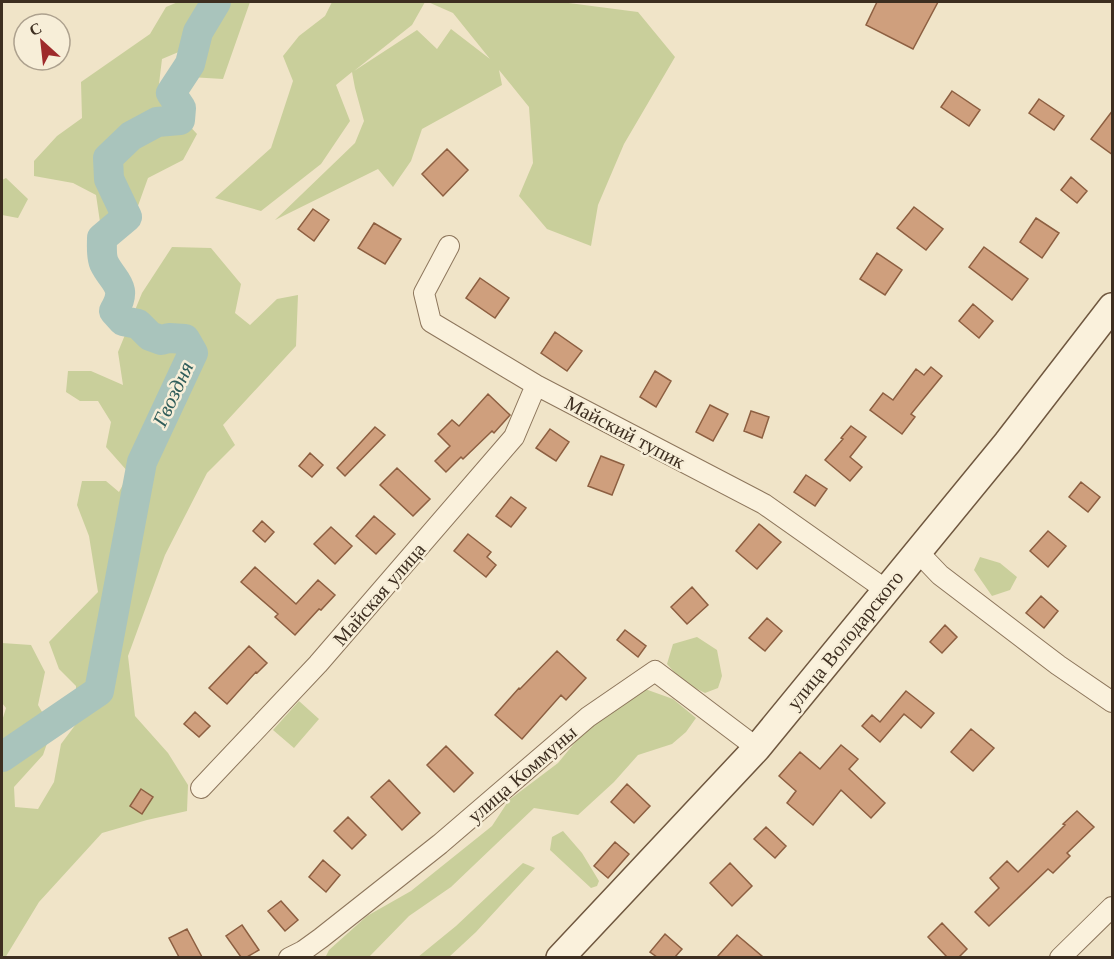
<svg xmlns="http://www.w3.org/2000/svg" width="1114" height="959" font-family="'Libre Baskerville',serif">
<rect width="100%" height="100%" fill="#f0e4c8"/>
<path fill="#c9cf9b" d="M178 2H250L223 79 190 77 181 51 162 59 158 92 197 134 183 160 148 178 130 228 116 234 100 222 96 195 73 183 34 176V161L57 136 82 118 81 82 150 34 166 7Z
M332 2H425L412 25 354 71 417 30 437 49 451 29 490 59 453 13 428 2H561L638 12 675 57 624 144 598 205 591 246 547 229 519 196 533 163 529 107 499 70 502 85 422 129 411 161 393 187 378 169 275 220 355 143 364 121 355 88 352 72 336 85 350 121 321 164 261 211 215 198 271 148 293 81 283 56 299 36 325 16Z
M6 178 28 199 18 218 2 215V180Z
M172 247 211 248 241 284 235 313 250 325 277 299 298 295 296 346 223 425 235 445 207 473 165 555 128 656 135 716 168 753 188 785 187 811 147 820 102 833 39 902 5 958 2 957V721L6 708 2 703V643L31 645 45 672 38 705 52 729 43 755 14 787 15 807 38 809 54 782 61 744 76 724V686L59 669 49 642 98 592 89 536 77 505 82 481H106L119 492 129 473 106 447 111 422 98 401H80L66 392 68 371H91L123 385 118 352 142 293Z
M980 557 1000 563 1017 577 1010 590 992 596 974 570Z
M697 637 717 650 722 676 718 688 705 693 683 682 667 664 673 644Z
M645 689 673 699 696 718 686 732 672 744 638 755 614 782 578 815 534 808 451 887 409 916 369 957 325 958 329 950 367 916 411 891 492 826 509 800 558 763 591 723Z
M299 701 319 719 294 748 273 730Z
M563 831 582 853 599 881 597 886 591 888 550 850 552 837Z
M523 863 535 868 476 932 449 957H418L456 926Z"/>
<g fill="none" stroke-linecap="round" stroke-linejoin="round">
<path stroke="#a9c4bc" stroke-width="30" d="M2 757 99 691 142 462 193 353 185 339 169 338 161 340 150 336 138 324 123 321 114 311C129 286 113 282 104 263 101 256 102 246 102 238L127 217 109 179 108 158 131 136 157 122 180 120 181 108 171 93 190 64 198 32 216 2"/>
</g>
<path fill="#cf9f7d" stroke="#8d5f41" stroke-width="1.5" d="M877 2H938L913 49 866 25Z
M952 91 980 110 969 126 941 107Z
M1039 99 1064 116 1054 130 1029 113Z
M1113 110V155L1091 139Z
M447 149 468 170 443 196 422 174Z
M1071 177 1087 191 1077 203 1061 190Z
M914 207 943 229 926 250 897 228Z
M313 209 329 220 314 241 298 229Z
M1036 218 1059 233 1042 258 1020 242Z
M374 223 401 239 385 264 358 248Z
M984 247 1028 279 1012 300 969 267Z
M877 253 902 270 885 295 860 279Z
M480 278 509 298 495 318 466 298Z
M973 304 993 321 979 338 959 321Z
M555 332 582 351 567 371 541 353Z
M931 367 942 376 911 414 915 417 902 434 870 410 883 393 893 400 916 369 924 375Z
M655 371 671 381 656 407 640 397Z
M488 394 510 415 494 433 492 431 463 459 461 457 446 472 435 461 450 446 438 434 452 420 459 426Z
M710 405 728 414 713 441 696 432Z
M751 411 769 417 762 438 744 431Z
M851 426 866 437 850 457 862 467 850 481 825 460 843 439 841 438Z
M375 427 385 435 345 476 337 468Z
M550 429 569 442 556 461 536 448Z
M310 453 323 465 312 477 299 466Z
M601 456 624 465 612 495 588 486Z
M397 468 430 499 413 516 380 485Z
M806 475 827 489 815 506 794 492Z
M1081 482 1100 497 1088 512 1069 497Z
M511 497 526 508 511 527 496 516Z
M374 516 395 534 376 554 356 536Z
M262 521 274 532 265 542 253 531Z
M759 524 781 542 757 569 736 551Z
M331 527 352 546 335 564 314 544Z
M1048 531 1066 546 1048 567 1030 551Z
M468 534 491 552 487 557 496 565 486 577 454 551Z
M255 567 296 604 318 580 335 595 321 610 319 609 295 635 275 617 278 614 241 582Z
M692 587 708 605 687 624 671 607Z
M1041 596 1058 611 1044 628 1026 613Z
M767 618 782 631 765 651 749 638Z
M945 625 957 637 942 653 930 642Z
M625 630 646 646 638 657 617 640Z
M249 646 267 663 257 673 256 672 227 704 209 688Z
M557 651 586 678 566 700 561 695 522 739 495 715 519 688 520 689Z
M906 691 934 713 921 728 904 714 880 742 862 726 872 715 880 722Z
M195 712 210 726 199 737 184 724Z
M971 729 994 748 973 771 951 752Z
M841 745 858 759 849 769 885 803 871 818 841 790 813 825 787 803 796 791 779 776 800 752 820 769Z
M446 746 473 773 454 792 427 765Z
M389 780 420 813 402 830 371 797Z
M627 784 650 806 634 823 611 802Z
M141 789 153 797 142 814 130 806Z
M1077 811 1094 827 1067 853 1070 856 1053 873 1048 869 989 926 975 912 999 888 990 878 1007 861 1018 872 1065 825 1063 824Z
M348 817 366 835 352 849 334 831Z
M766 827 786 846 775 858 754 839Z
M615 842 629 854 608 878 594 866Z
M323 860 340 875 326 892 309 877Z
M730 863 752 886 732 906 710 883Z
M281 901 298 920 285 931 268 911Z
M942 923 967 949 959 957H947L928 937Z
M242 925 259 950 247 957H241L226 936Z
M187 929 202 957H179L169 938Z
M665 934 682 949 675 957H657L650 952Z
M737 935 763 957H717Z"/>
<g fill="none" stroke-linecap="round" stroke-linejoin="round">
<g stroke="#8d765c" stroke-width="22">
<path id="minor" d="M449 246 424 293 431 322 536 385 764 504 886 590
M918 552 940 575 1058 665 1112 702
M201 788 318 664 514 437 536 385
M289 958 303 951 321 938 440 844 588 717 655 671 757 748
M1060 958 1112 907"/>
</g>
<g stroke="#6f573f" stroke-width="30">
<path id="secondary" d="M560 958 757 748 1007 443 1112 307"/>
</g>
<use href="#minor" stroke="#faf1dc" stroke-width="20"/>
<use href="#secondary" stroke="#faf1dc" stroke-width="27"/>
</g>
<g text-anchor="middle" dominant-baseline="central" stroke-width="5" stroke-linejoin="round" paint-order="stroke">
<g font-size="20" fill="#3d2e20" stroke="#f7eed8">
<text transform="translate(625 432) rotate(28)">Майский тупик</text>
<text transform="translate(379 594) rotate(-49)">Майская улица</text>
<text transform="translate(845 640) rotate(-51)">улица Володарского</text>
<text transform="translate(522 774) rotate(-41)">улица Коммуны</text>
</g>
<g font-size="21" font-style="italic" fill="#2f5d5a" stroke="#f7eed8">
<text transform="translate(173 394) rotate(-65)">Гвоздня</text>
</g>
</g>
<rect width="1114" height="959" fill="none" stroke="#3d2e20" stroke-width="6"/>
<g transform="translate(42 42) rotate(333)"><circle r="28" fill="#f7eed8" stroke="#ada18e" stroke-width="1.5"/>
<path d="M0-4.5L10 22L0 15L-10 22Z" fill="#9e2a2b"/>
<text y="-9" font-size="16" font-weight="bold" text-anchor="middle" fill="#3d2e20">С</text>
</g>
</svg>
